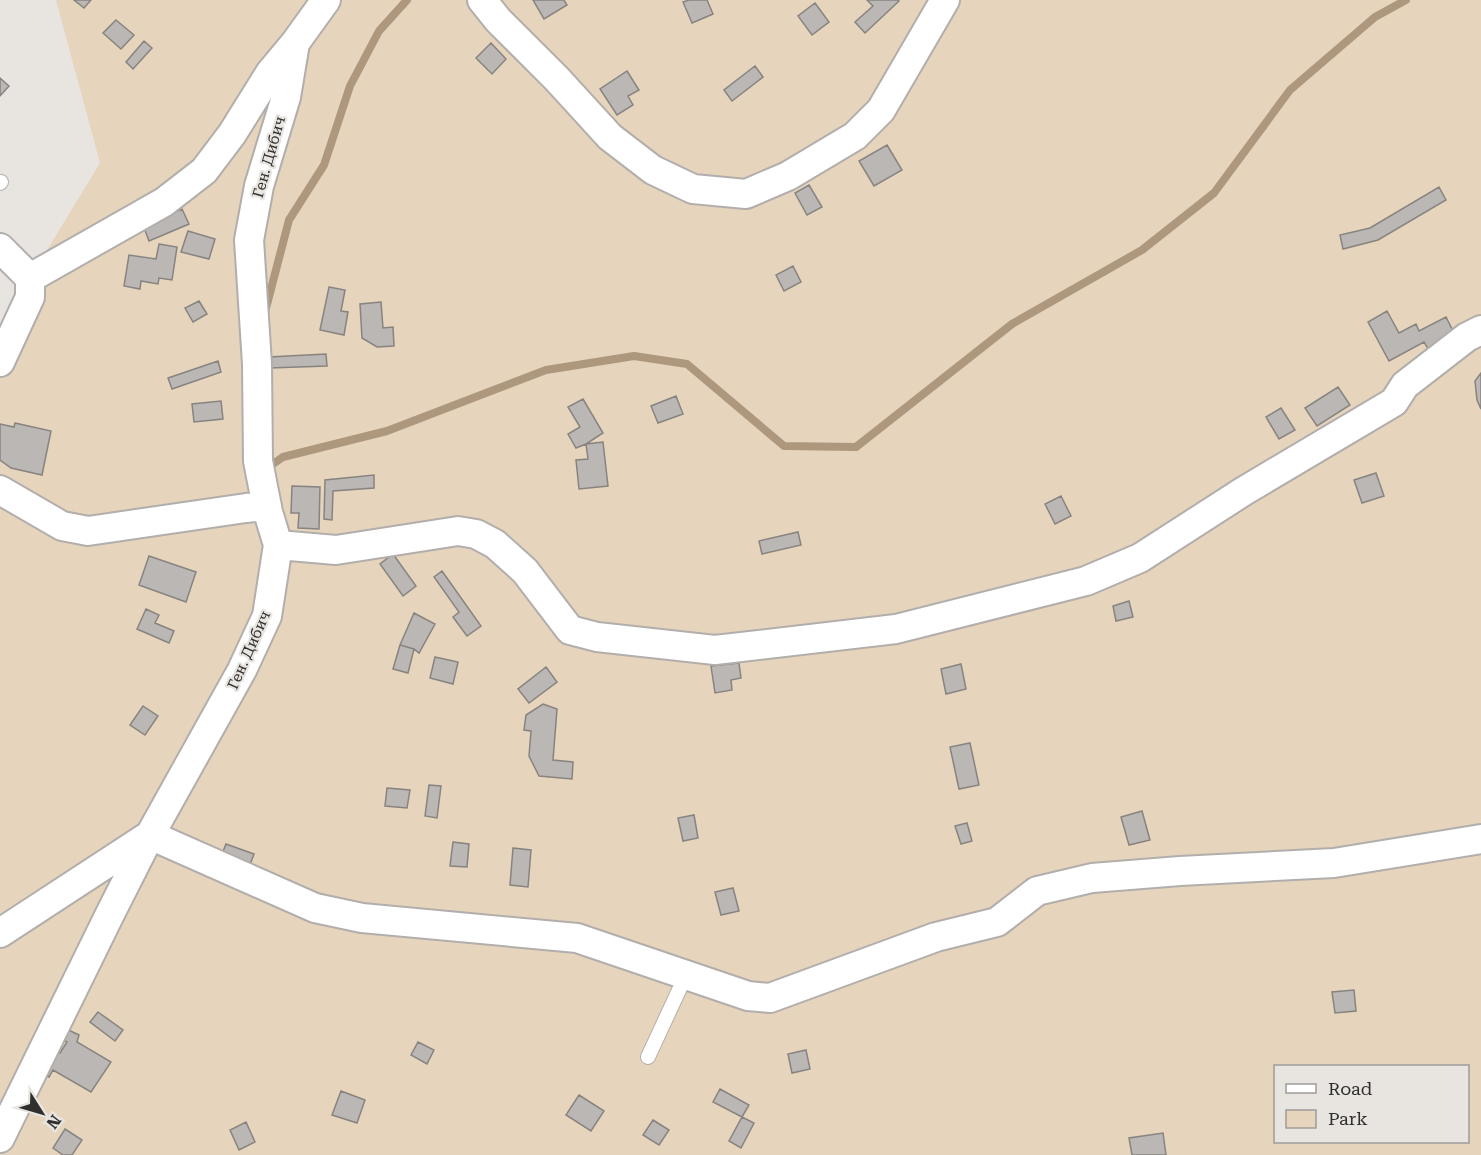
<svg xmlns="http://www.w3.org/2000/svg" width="1481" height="1155" font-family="'Roboto Serif',serif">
<rect width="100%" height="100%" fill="#e8e5e1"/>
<path fill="#e6d4bd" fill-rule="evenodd" d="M56 0H1481V1155H0V362L30 278 100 163ZM1276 1066H1468V1142H1276Z"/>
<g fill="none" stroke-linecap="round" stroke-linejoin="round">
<path stroke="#ad987e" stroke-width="8" d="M265 312 289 220 324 165 350 86 379 31 407 0
M267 468 283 457 387 431 546 370 634 356 687 364 784 446 856 447 1012 324 1142 250 1214 193 1290 90 1375 17 1406 0"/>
</g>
<path fill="#bbb7b4" stroke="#878480" stroke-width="1.5" d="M74 0H91L84 8Z
M533 0H564L567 5 544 19Z
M689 0H707L713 14 692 23 683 2Z
M867 0H898L899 1 865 33 855 22 873 6Z
M815 3 829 22 812 35 798 16Z
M116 20 134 35 121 49 103 33Z
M144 41 152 48 133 69 126 62Z
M491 43 506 59 492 74 476 58Z
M755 66 763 77 732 101 724 90Z
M627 71 639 90 628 96 633 105 617 115 600 89Z
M0 78 9 86 0 96Z
M887 145 902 170 874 186 859 161Z
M809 185 822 207 807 215 795 193Z
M1439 187 1446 200 1378 240 1343 249 1340 235 1370 228Z
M182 209 189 224 149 241 143 225Z
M188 231 215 239 209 259 181 252Z
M159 244 177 247 172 280 159 278 158 284 141 281 140 289 124 286 129 255 156 259Z
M793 266 801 282 784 291 776 275Z
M329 287 345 290 341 311 348 312 344 335 320 330Z
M199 301 207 314 193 322 185 308Z
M381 302 383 328 393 327 394 346 377 347 362 338 360 304Z
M1387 311 1399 333 1416 324 1419 331 1446 317 1455 335 1428 349 1424 342 1389 361 1368 322Z
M326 354 327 366 270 368 269 357Z
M218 361 221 372 172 389 168 378Z
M1481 373V409L1477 400 1475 381Z
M1338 387 1350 405 1317 426 1305 408Z
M676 396 683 414 658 423 651 406Z
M583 399 603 433 586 444 576 448 568 434 580 427 568 407Z
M221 401 223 419 194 422 192 404Z
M1281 408 1295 430 1279 439 1266 417Z
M15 423 51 431 42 475 11 468 0 460V424L14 427Z
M603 442 608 486 579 489 576 460 588 459 586 444Z
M1376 473 1384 496 1362 503 1354 480Z
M374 475V488L333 491 332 520 324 519 325 480Z
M292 486 320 487 319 529 298 528 299 513H291Z
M1061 496 1071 516 1055 524 1045 504Z
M798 532 801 545 762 554 759 541Z
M393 554 416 586 403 596 380 564Z
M149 556 196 572 186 602 139 585Z
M442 571 481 626 467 636 453 617 459 612 434 577Z
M1129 601 1133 617 1116 621 1113 606Z
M146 609 159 615 155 623 174 631 169 643 137 629Z
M414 613 435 624 419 653 414 649 400 645Z
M400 645 414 649 408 673 393 669Z
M435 657 458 662 453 684 430 678Z
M739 663 741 678 731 680 732 690 715 693 711 666Z
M961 664 966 689 946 694 941 669Z
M546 667 557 682 529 703 518 689Z
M543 704 557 709 553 760 573 762 572 779 539 776 529 756 531 731 524 730 526 715Z
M143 706 158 716 145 735 130 725Z
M970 743 979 785 959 789 950 747Z
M429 785 441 786 437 818 425 816Z
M387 788 410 790 407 808 385 806Z
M1142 811 1150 840 1129 845 1121 817Z
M694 815 698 838 683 841 678 818Z
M967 823 972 841 961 844 955 826Z
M453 842 469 844 467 867 450 866Z
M226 844 254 854 248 870 220 859Z
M513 848 531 850 528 887 510 885Z
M733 888 739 911 721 915 715 892Z
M1354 990 1356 1011 1335 1013 1332 992Z
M98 1012 123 1030 115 1041 90 1022Z
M62 1027 79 1035 77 1042 111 1062 91 1092 53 1070 49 1077 41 1074 52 1050 60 1053 67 1042 58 1037Z
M418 1042 434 1050 427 1064 411 1055Z
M806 1050 810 1069 792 1073 788 1054Z
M720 1089 749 1105 742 1117 713 1102Z
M341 1091 365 1100 357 1123 332 1115Z
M579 1095 604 1111 591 1131 566 1115Z
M742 1117 754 1123 741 1148 729 1141Z
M653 1120 669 1130 659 1145 643 1135Z
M246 1122 255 1142 239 1150 230 1130Z
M65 1129 82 1140 72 1155H63L53 1148Z
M1163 1133 1166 1155H1132L1129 1138Z"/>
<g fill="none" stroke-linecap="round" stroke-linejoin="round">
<g stroke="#b2aeab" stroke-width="16">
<path id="service" d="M0 183 1 182
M648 1057 686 975"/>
</g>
<g stroke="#b2aeab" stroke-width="32">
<path id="minor" d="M482 0 498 20 557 79 610 137 653 170 693 189 746 194 788 176 855 136 881 110 945 0
M0 248 30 278V297L0 362
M30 278 164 202 204 171 232 134 270 73 295 43 326 0
M0 490 62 526 88 531 246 508 267 506
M278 545 336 550 458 531 476 534 495 544 525 571 570 630 597 637 715 650 896 629 1086 581 1140 558 1244 491 1394 402 1405 385 1467 337 1481 330
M0 933 150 835 315 908 362 918 577 938 748 996 770 998 936 937 997 922 1037 891 1092 878 1180 871 1334 863 1481 839
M0 1138 110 914 150 835 242 670 267 616 278 545 268 512 258 461 257 364 249 240 259 186 286 97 295 43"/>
</g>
<use href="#service" stroke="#fff" stroke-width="14"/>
<use href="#minor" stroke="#fff" stroke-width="28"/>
</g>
<g text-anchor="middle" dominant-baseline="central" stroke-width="4.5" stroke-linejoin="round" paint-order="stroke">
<g font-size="15" fill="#302f2e" stroke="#e8e5e1">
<text transform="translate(269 157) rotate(-74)">Ген. Дибич</text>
<text transform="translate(249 650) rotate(-66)">Ген. Дибич</text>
</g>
</g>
<rect x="1274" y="1065" width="195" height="78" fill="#e8e5e1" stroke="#9e9c99" stroke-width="1.5"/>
<rect x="1286" y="1084" width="30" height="9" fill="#ffffff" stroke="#9e9c99" stroke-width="1.5"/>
<text x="1328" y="1095" font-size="18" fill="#302f2e">Road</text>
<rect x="1286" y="1110" width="30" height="18" fill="#e6d4bd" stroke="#9e9c99" stroke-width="1.5"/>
<text x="1328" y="1125" font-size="18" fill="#302f2e">Park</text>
<g transform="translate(42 1113) rotate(127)" stroke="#e8e5e1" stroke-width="4.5" paint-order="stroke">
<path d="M0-4.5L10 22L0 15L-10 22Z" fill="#302f2e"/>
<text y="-9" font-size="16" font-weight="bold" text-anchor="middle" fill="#302f2e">N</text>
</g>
</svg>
